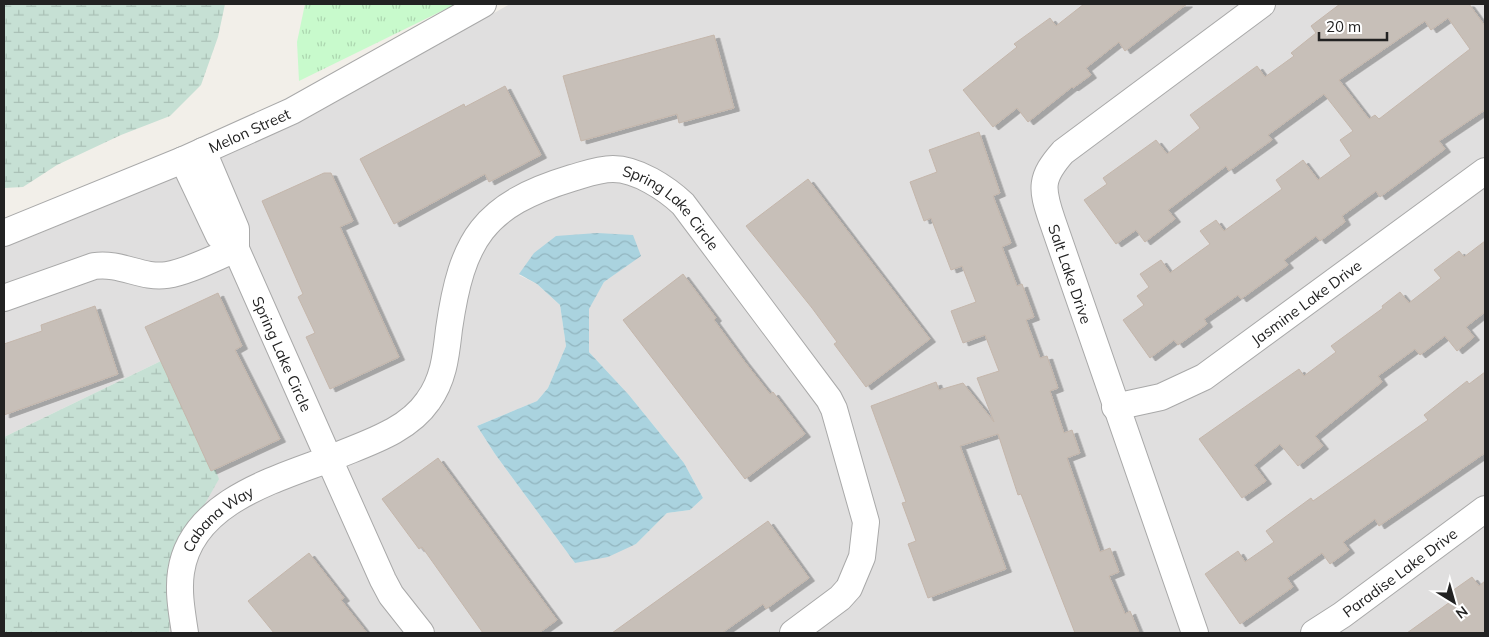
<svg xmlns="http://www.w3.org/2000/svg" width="1489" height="637" font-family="Mulish,sans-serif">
<defs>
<pattern id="wetland-marsh" width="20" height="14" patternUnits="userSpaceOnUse" patternTransform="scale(1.25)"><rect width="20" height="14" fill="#c6e0d4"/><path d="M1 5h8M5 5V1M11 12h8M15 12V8" fill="none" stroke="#aac0b6"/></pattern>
<pattern id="park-tufts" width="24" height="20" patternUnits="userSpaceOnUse" patternTransform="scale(1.25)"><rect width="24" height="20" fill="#c8facc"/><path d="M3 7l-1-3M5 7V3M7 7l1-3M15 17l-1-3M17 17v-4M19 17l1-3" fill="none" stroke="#acd6af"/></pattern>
<pattern id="water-waves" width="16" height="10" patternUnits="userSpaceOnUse" patternTransform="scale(1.25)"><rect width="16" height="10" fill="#aad3df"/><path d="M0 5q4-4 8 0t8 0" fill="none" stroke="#92b5bf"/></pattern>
<filter id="shadow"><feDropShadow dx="5.5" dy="3" stdDeviation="0" flood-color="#0004"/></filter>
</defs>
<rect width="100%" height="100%" fill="#f2efe9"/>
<path fill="#e0dfdf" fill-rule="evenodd" d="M510 4H1485V633H169L178 551 165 359 4 437V246L31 237 178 176 211 247 249 231 218 159 308 118ZM640 256 604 282 588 309 589 352 629 395 684 463 703 498 690 510 667 513 636 544 575 563 495 454 477 426 537 401 548 388 566 346 560 305 537 284 519 275Z"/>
<path fill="url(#wetland-marsh)" d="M4 4H225L218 37 201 85 170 116 121 135 57 165 23 187 4 188Z
M165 359 190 403 219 479 178 551 169 633H4V437Z"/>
<path fill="url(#park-tufts)" d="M305 4H456L299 81 297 42Z"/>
<path fill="url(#water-waves)" d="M597 233 633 235 641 256 604 282 589 309V352L629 395 684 463 703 498 690 510 667 513 636 544 608 557 575 563 495 454 477 426 537 401 548 388 566 346 560 305 537 284 519 274 534 253 556 236Z"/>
<path fill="#c7bfb8" stroke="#c4b6ab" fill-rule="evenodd" filter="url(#shadow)" d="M1084 4H1187L1125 51 1119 42 1086 68 1091 75 1073 88 1072 87 1028 122 1017 108 993 127 963 90 1017 47 1014 44 1050 18 1056 26Z
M1340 4H1469L1485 26V110L1439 141 1445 149 1380 197 1376 191 1342 216 1345 222 1320 241 1316 236 1284 260 1288 265 1241 299 1238 295 1204 319 1207 324 1178 345 1174 340 1150 358 1123 320 1144 305 1137 296 1149 287 1140 274 1161 260 1170 273 1210 244 1200 231 1216 220 1224 231 1282 189 1276 180 1303 160 1318 180 1351 156 1340 140 1353 131 1324 94 1268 135 1272 140 1229 171 1226 166 1168 210 1175 219 1145 242 1136 230 1116 244 1084 200 1107 184 1103 178 1156 140 1167 154 1200 128 1190 115 1257 66 1265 77 1294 56 1291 53 1316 33 1311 26ZM1448 18 1470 49 1379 119 1375 115 1369 119 1339 80 1425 21 1431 30Z
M714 35 734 108 679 123 677 114 581 141 563 76Z
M505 86 541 155 489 182 485 174 394 224 360 159 464 104 465 107Z
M979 132 1000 193 993 196 1011 243 1002 247 1017 286 1022 284 1034 317 1026 320 1040 358 1047 356 1058 388 1050 391 1064 433 1072 430 1080 453 1067 458 1100 552 1110 548 1119 572 1109 576 1125 614 1130 611 1139 633H1075L1021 494 1018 495 998 434 960 446 1006 569 928 598 908 544 916 541 902 503 906 502 871 406 936 382 939 390 963 383 994 422 977 378 999 371 985 335 963 343 951 311 976 302 962 266 951 270 931 218 924 221 910 182 937 172 929 150Z
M324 173H331L353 221 340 227 399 357 330 389 306 337 315 333 298 297 303 294 262 201Z
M808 179 930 339 866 387 834 344 837 342 812 308 746 226Z
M1485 241V312L1466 327 1474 337 1457 351 1445 336 1420 355 1415 349 1378 376 1382 382 1315 436 1323 446 1298 466 1280 444 1254 465 1266 481 1242 498 1199 439 1299 369 1304 376 1336 352 1331 346 1383 308 1382 306 1400 292 1409 303 1441 278 1434 270 1459 251 1464 257Z
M683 274 716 318 714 320 744 361 770 394 773 392 805 434 745 479 623 320Z
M218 293 242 346 235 350 280 439 211 471 145 327Z
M95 306 118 374 4 415V344L42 331 41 325Z
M1485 372V453L1379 526 1375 519 1343 542 1349 550 1330 564 1322 553 1287 578 1293 587 1240 624 1205 574 1238 551 1245 562 1274 542 1266 531 1311 498 1313 501 1428 420 1424 415 1467 381 1469 384Z
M438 458 557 620 539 633H483L422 547 419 549 382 499Z
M768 521 809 578 766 609 763 604 722 633H612Z
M309 553 344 598 341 600 367 633H274L248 601Z
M1472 577 1479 586 1485 581V633H1407L1450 602 1445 596Z"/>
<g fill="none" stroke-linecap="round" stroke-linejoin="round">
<g stroke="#a9a9a9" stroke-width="28">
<g id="minor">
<path d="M183 160 219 236 236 249"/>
<path id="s1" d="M4 233 183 160 292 111 483 4"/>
<path d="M4 298 94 266C121 262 142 279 167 275 188 272 216 257 236 249"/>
<path id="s2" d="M1115 407 1161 397 1204 377 1485 171"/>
<path id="s3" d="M185 633C182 613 178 592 181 572 191 503 273 480 329 459L236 249V229L203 151"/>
<path id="s4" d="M421 633 391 595 383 580 329 459C363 444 406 433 428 401 444 379 446 355 449 329 462 239 483 205 572 178 586 174 599 169 613 169 637 169 666 188 683 204L829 399 834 409 866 522 862 557 849 588 840 598 793 633"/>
<path d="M1195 633 1052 220C1041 188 1040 178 1063 152L1262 4"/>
<path id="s5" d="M1314 633 1342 615 1485 509"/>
</g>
</g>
<use href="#minor" stroke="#fff" stroke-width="26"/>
</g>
<g text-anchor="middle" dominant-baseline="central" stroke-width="4" stroke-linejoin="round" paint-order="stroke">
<g font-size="15" fill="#222" stroke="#fff">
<text stroke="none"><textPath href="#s1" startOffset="266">Melon Street</textPath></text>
<text stroke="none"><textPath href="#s4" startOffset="716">Spring Lake Circle</textPath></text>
<text transform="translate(1070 274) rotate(71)">Salt Lake Drive</text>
<text stroke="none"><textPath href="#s2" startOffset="221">Jasmine Lake Drive</textPath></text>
<text transform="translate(282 354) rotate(66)">Spring Lake Circle</text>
<text stroke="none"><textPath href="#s3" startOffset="129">Cabana Way</textPath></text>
<text stroke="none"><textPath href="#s5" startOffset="105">Paradise Lake Drive</textPath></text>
</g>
</g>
<rect width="1489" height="637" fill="none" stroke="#222222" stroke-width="10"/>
<g transform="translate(1454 602) rotate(143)" stroke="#ffffff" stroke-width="4" paint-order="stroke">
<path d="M0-4L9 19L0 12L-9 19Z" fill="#222222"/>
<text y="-8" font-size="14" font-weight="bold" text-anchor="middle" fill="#222222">N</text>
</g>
<path d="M1319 32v8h68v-8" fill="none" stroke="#222222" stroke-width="2.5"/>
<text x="1326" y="32" font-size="15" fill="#222222" stroke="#ffffff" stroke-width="4" paint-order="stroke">20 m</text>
</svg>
